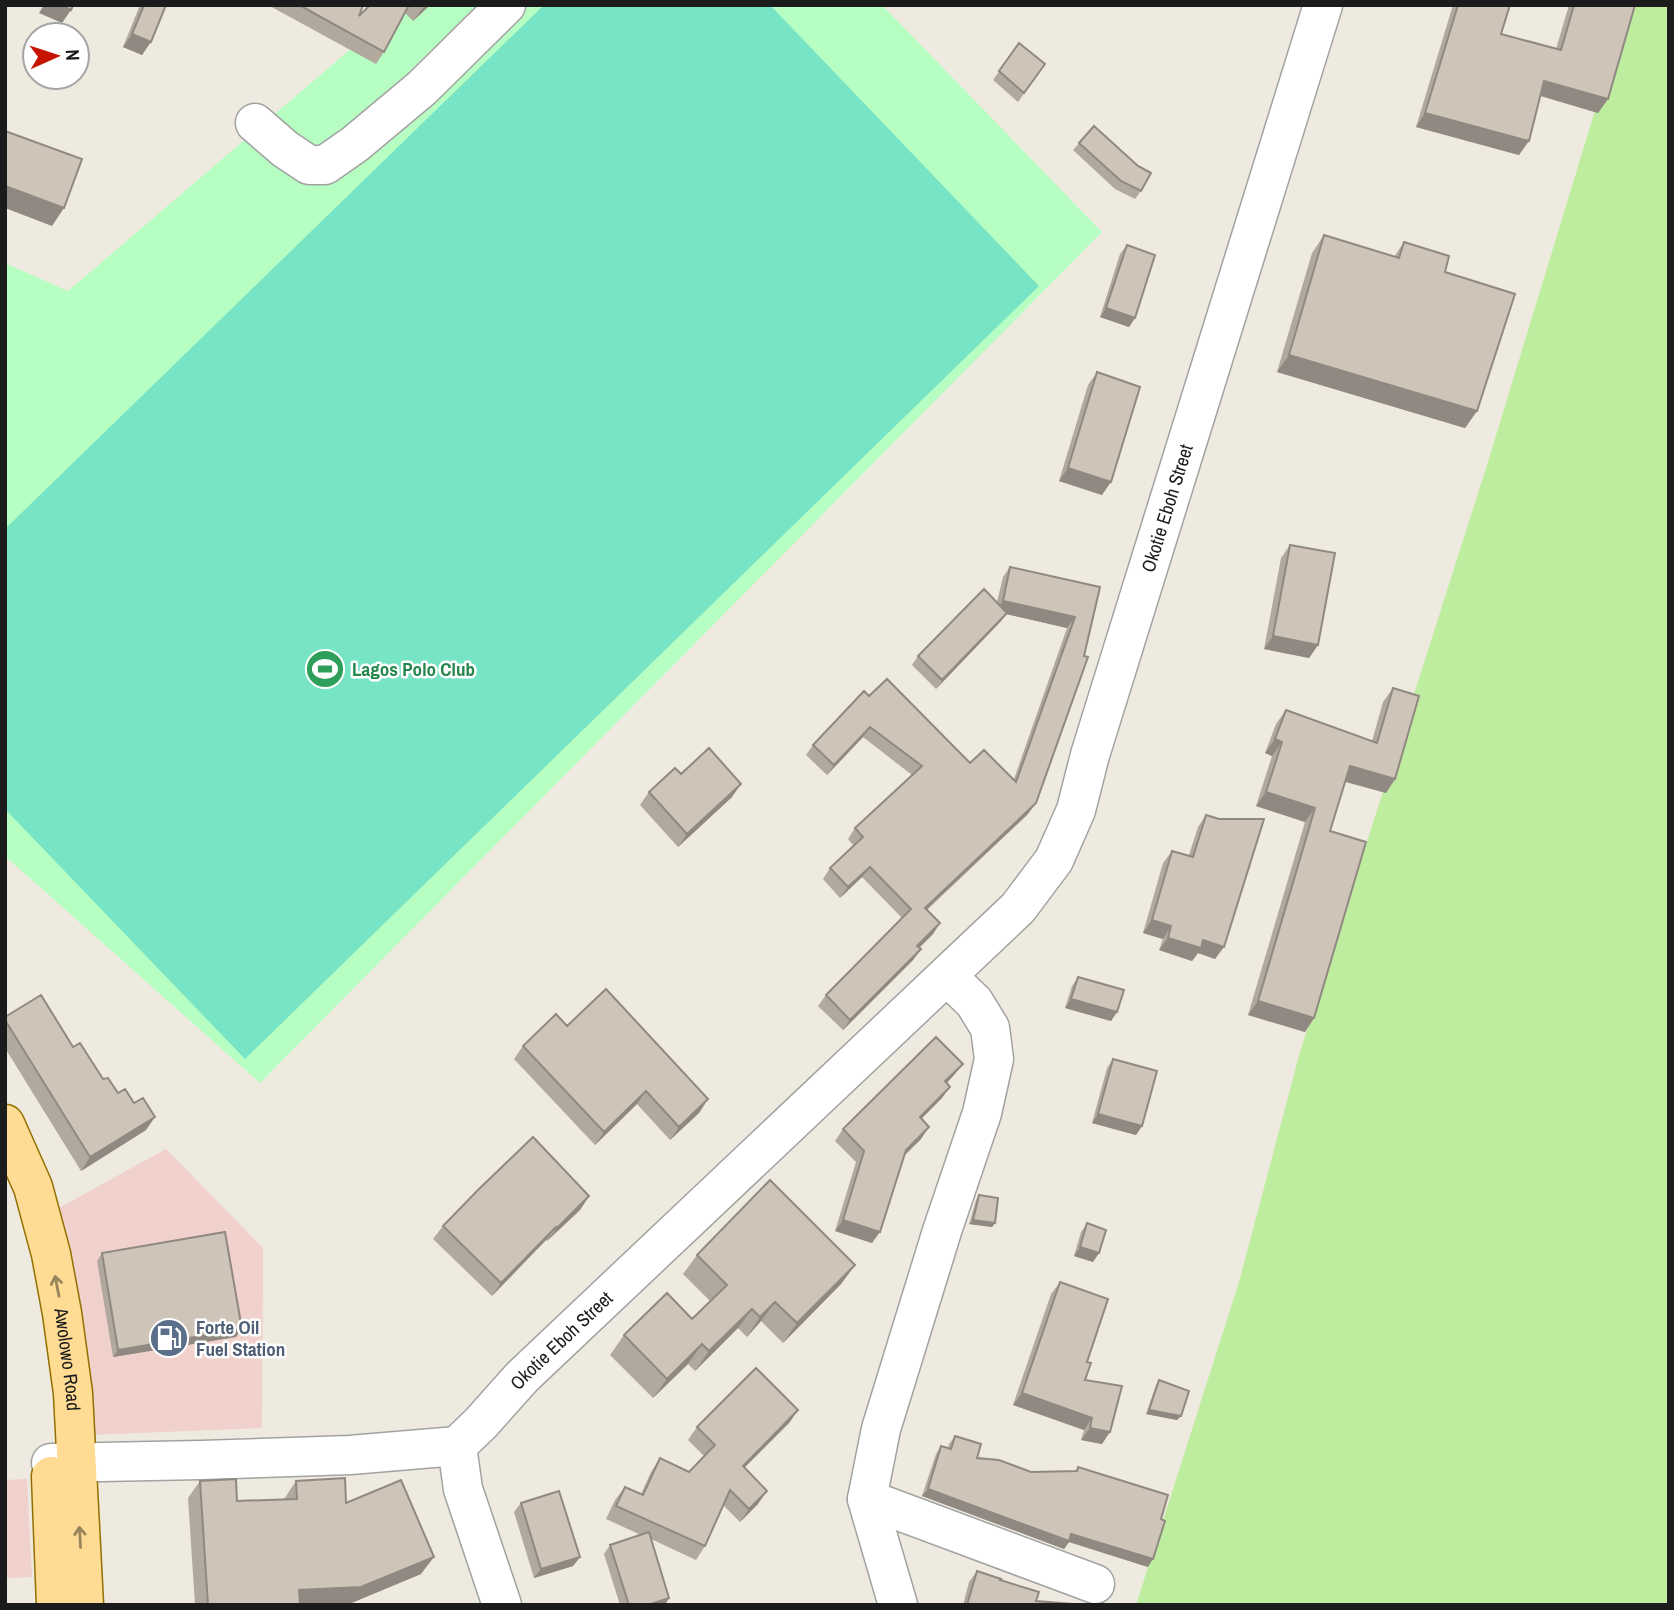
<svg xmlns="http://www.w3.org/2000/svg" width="1674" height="1610" font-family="'Archivo Narrow',sans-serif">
<rect width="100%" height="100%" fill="#eeeadf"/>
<path fill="#f1d1cc" d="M166 1149 263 1248 262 1428 90 1435 57 1209Z
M27 1479 32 1577 5 1578V1480Z"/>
<path fill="#beeda0" d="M1625 5H1669V1605H1136L1239 1282 1300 1052 1487 465 1626 9Z"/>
<path fill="#b7fec3" d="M402 5H882L1102 232 260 1083 5 856V263L68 291Z"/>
<path fill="#76e4c5" d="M544 5H770L1039 286 245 1059 5 809V529Z"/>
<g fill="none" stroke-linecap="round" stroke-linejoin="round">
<g stroke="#a2a2a2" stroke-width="41">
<g id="minor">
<path d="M255 123 285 149 309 165H325L355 144 422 88 506 5"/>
<path d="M457 1446 463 1489 502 1605"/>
<path id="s1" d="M51 1463 201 1460 350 1455 457 1446 481 1423 522 1377 1018 908 1054 860 1076 810 1090 755 1323 5"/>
<path d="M867 1499 1095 1584"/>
<path d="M898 1605 867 1499 881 1429 942 1231 982 1113 994 1059 990 1028 974 1002 947 976"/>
</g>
</g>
<g stroke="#927000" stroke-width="41">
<g id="major">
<path id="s2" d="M5 1124 33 1187 51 1254 62 1313 73 1393 84 1605"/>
<path d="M51 1476 56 1605"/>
</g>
</g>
<use href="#minor" stroke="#fff" stroke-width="38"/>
<use href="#major" stroke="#ffdb93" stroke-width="38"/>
</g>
<path fill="#b1a99e" d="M140 5H166L142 55 123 47Z
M268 5H363L359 16 370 5H430L413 21 405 13 384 52 376 64Z
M1453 5H1510L1501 34 1556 49 1569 5H1635L1608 99 1598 113 1540 96 1519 155 1416 127Z
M1019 43 1045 64 1018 102 993 80Z
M1079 143 1141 191 1135 199 1115 189 1073 150Z
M1324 235 1394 257 1404 242 1445 272 1477 411 1465 428 1277 372 1312 253Z
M1127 245 1135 318 1129 327 1100 317 1120 254Z
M1097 372 1102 495 1059 481 1088 385Z
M1290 545 1318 645 1309 658 1264 649 1281 558Z
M1010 567 1100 587 1028 814 927 910 940 923 933 934 919 948 921 949 913 960 843 1030 818 1006 826 995 902 918 862 877 840 898 823 879 830 868 854 846 848 839 855 828 912 775 863 737 827 775 806 755 813 745 869 696 970 763 1014 779 1067 628 1006 614 1001 621 936 689 912 665 918 656 997 602 1003 577Z
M1393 688 1395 779 1386 793 1345 782 1330 831 1314 1018 1305 1032 1248 1015 1305 822 1256 806 1272 756 1265 753 1276 724 1286 710 1372 741 1383 702Z
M681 774 732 797 678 847 640 805 649 792Z
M1206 815 1215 959 1198 953 1192 961 1159 950 1163 939 1143 933 1163 863 1172 851 1189 855 1198 827Z
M1078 977 1117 1012 1111 1021 1065 1008 1072 986Z
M5 1017 73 1047 103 1079 118 1093 146 1130 81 1171 5 1048Z
M567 1026 708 1099 699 1113 670 1140 637 1104 595 1145 514 1059 523 1046Z
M1113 1059 1142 1126 1136 1135 1092 1123 1107 1068Z
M963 1064 954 1075 947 1083 942 1098 921 1119V1139L904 1155 872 1243 835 1231 856 1162 835 1141 843 1129Z
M979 1195 995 1223 992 1227 969 1224 976 1200Z
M589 1196 580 1210 547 1241 546 1240 492 1296 433 1239 443 1226Z
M1087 1223 1099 1253 1093 1262 1074 1256 1081 1232Z
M102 1253 236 1337 113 1357 97 1261Z
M697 1255 855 1265 841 1284 783 1343 761 1321 747 1337 738 1328 695 1371 688 1364 653 1398 610 1355 624 1335 692 1319 710 1301 683 1274Z
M1060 1282 1087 1362 1085 1380 1102 1444 1081 1440 1084 1430 1013 1405 1051 1294Z
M1159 1380 1181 1416 1177 1420 1146 1414 1156 1385Z
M798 1410 789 1423 744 1468 758 1504 740 1522 723 1505 705 1546 696 1560 651 1539 665 1605H620L604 1554 610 1545 641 1535 606 1519 615 1500 625 1487 641 1494 651 1472 660 1458 689 1472 704 1456 688 1440 697 1427Z
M955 1436 977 1458 1031 1472 1075 1471 1078 1467 1161 1519 1148 1567 1069 1542 1064 1549 922 1496 936 1454 941 1446 948 1448 949 1444Z
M200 1481 237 1501 284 1499 296 1481 346 1503 421 1574 349 1604 195 1605 188 1498Z
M521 1503 580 1557 573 1566 534 1578 514 1512Z
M977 1571 1000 1580 1036 1601 1086 1605H963L969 1582Z"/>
<path fill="#908981" d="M44 5H61L71 10 62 23 39 13Z
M426 5H430L413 21 422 9Z
M132 34 151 42 142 55 123 47Z
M1544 81 1608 99 1598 113 1535 94Z
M1425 113 1529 141 1519 155 1416 127Z
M5 186 64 208 52 226 5 208Z
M1106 308 1135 318 1129 327 1100 317Z
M1289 355 1477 411 1465 428 1277 372Z
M1068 468 1111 482 1102 495 1059 481Z
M1003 601 1075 617 1067 628 1006 614 1001 621 936 689Z
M1273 636 1318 645 1309 658 1264 649Z
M870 727 863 737 827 775 834 765Z
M1275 739 1282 742 1272 756 1265 753Z
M1350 766 1395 779 1386 793 1340 780Z
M741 784 732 797 678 847 687 834Z
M1266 792 1315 808 1305 822 1256 806Z
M1036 803 1028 814 917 918 925 908Z
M870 867 862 877 840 898 848 887Z
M1152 920 1171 926 1163 939 1143 933Z
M940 923 933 934 910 957 917 946Z
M1168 938 1203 940 1224 947 1215 959 1198 953 1192 961 1159 950Z
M921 949 913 960 843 1030 850 1020Z
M1071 999 1117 1012 1111 1021 1065 1008Z
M1258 1001 1314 1018 1305 1032 1248 1015Z
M963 1064 954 1075 937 1093 945 1081Z
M950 1087 942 1098 911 1129 920 1117Z
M646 1091 637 1104 595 1145 604 1132Z
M708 1099 699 1113 670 1140 679 1127Z
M1098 1114 1142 1126 1136 1135 1092 1123Z
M155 1117 146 1130 81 1171 90 1157Z
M929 1127 921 1139 898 1162 906 1150Z
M589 1196 580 1210 547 1241 557 1228Z
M843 1220 880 1232 872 1243 835 1231Z
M973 1220 995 1223 992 1227 969 1224Z
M556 1227 546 1240 492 1296 501 1283Z
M1080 1247 1099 1253 1093 1262 1074 1256Z
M855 1265 841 1284 783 1343 797 1323Z
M775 1302 761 1321 747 1337 760 1317Z
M752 1309 738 1328 695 1371 709 1351Z
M242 1329 236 1337 113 1357 118 1350Z
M702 1344 688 1364 653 1398 667 1379Z
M1022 1393 1092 1418 1084 1430 1013 1405Z
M798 1410 789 1423 733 1479 743 1466Z
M1149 1410 1181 1416 1177 1420 1146 1414Z
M1090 1428 1110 1432 1102 1444 1081 1440Z
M928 1489 1071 1534 1153 1559 1148 1567 1069 1542 1064 1549 922 1496Z
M767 1491 758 1504 740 1522 749 1509Z
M434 1557 421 1574 349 1604 288 1605 299 1590Z
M580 1557 573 1566 534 1578 541 1569Z
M669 1598 665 1605H648Z"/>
<path fill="#cec4b8" stroke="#908981" stroke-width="2" d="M61 5H73L71 10Z
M144 5H166L151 42 132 34Z
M299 5H363L359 16 370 5H409L384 52Z
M1458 5H1510L1501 34 1561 50 1574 5H1635L1608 99 1544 81 1529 141 1425 113Z
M1019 43 1045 64 1024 93 999 71Z
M1094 126 1138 166 1151 173 1141 191 1121 181 1079 143Z
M5 131 82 159 64 208 5 186Z
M1324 235 1399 258 1404 242 1449 256 1445 272 1515 294 1477 411 1289 355Z
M1127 245 1155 255 1135 318 1106 308Z
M1097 372 1140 387 1111 482 1068 468Z
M1290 545 1335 553 1318 645 1273 636Z
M1010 567 1100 587 1084 656 1088 657 1036 803 925 908 940 923 917 946 921 949 850 1020 826 995 911 909 870 867 848 887 830 868 863 837 855 828 922 766 870 727 834 765 813 745 864 691 869 696 887 679 970 763 984 750 1016 782 1075 617 1003 601Z
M984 589 1007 613 942 680 918 656Z
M1393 688 1419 696 1395 779 1350 766 1330 831 1366 842 1314 1018 1258 1001 1315 808 1266 792 1282 742 1275 739 1286 710 1377 743Z
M709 748 741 784 687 834 649 792 675 768 681 774Z
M1206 815 1219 819H1264L1224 947 1203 940 1201 948 1168 938 1171 926 1152 920 1172 851 1193 857Z
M1078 977 1124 990 1117 1012 1071 999Z
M606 989 708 1099 679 1127 646 1091 604 1132 523 1046 556 1014 567 1026Z
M41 995 73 1047 80 1043 103 1079 108 1078 118 1093 125 1089 134 1103 143 1098 155 1117 90 1157 5 1020V1017Z
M936 1037 963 1064 945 1081 950 1087 920 1117 929 1127 906 1150 880 1232 843 1220 864 1151 843 1129Z
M1113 1059 1157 1071 1142 1126 1098 1114Z
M533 1137 589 1196 557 1228 556 1227 501 1283 443 1226 478 1190Z
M770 1180 855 1265 797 1323 775 1302 760 1317 752 1309 709 1351 702 1344 667 1379 624 1335 667 1293 692 1319 727 1285 697 1255Z
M979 1195 998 1198 995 1223 973 1220Z
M1087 1223 1106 1230 1099 1253 1080 1247Z
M225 1232 242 1329 118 1350 102 1253Z
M1060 1282 1108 1299 1087 1362 1091 1363 1085 1380 1122 1386 1110 1432 1090 1428 1092 1418 1022 1393Z
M756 1368 798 1410 743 1466 767 1491 749 1509 730 1490 705 1546 616 1506 625 1487 643 1495 660 1458 689 1472 715 1445 697 1427Z
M1159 1380 1189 1391 1181 1416 1149 1410Z
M955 1436 981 1444 977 1458 999 1460 1031 1472 1077 1471 1078 1467 1168 1495 1161 1519 1165 1521 1153 1559 1071 1534 1069 1541 928 1489 941 1446 951 1449Z
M345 1478 346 1503 401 1480 434 1557 361 1587 299 1590 300 1605H208L200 1481 236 1479 237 1501 297 1499 296 1481Z
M559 1491 580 1557 541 1569 521 1503Z
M649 1532 669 1598 648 1605H629L610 1545Z
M977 1571 1001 1579 1000 1580 1039 1592 1036 1601 1086 1605H967Z"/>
<defs><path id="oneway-shaft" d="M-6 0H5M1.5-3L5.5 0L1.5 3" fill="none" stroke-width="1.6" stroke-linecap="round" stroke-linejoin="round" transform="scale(1.75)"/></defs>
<g stroke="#98855d">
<use href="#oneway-shaft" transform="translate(57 1286) rotate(-101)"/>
<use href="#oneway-shaft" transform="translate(80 1537) rotate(-93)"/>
</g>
<defs>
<g id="stadium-disc" transform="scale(2.0125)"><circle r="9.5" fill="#2e9e5b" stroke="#fff"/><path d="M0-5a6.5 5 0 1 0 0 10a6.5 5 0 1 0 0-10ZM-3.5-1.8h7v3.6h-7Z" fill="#fff"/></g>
<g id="fuel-disc" transform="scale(2.0125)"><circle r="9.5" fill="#5c6f8a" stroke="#fff"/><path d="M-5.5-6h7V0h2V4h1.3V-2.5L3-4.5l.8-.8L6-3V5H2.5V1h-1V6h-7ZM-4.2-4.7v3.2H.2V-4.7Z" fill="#fff"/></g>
</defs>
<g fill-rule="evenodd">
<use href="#stadium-disc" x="325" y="669"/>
<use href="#fuel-disc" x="169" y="1338"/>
</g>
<g text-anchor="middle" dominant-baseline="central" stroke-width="5" stroke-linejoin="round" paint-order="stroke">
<g font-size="19" fill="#1b1b1b" stroke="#fff">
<text stroke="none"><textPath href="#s1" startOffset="1614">Okotie Eboh Street</textPath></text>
<text stroke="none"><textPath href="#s1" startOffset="555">Okotie Eboh Street</textPath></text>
<text stroke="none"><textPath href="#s2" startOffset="245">Awolowo Road</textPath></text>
</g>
<g font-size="19" font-weight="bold" fill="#27864d" stroke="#fff" text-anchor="start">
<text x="352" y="669">Lagos Polo Club</text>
</g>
<g font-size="19" font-weight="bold" fill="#4e5e75" stroke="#fff" text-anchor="start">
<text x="196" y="1327">Forte Oil<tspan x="196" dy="22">Fuel Station</tspan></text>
</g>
</g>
<rect width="1674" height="1610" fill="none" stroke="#1b1b1b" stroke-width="14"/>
<g transform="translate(56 56) rotate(87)"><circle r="33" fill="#ffffff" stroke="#a4a4a4" stroke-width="2"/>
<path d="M0-5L12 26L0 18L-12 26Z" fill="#c61400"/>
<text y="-10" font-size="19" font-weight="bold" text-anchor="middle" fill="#1b1b1b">N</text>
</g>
</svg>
